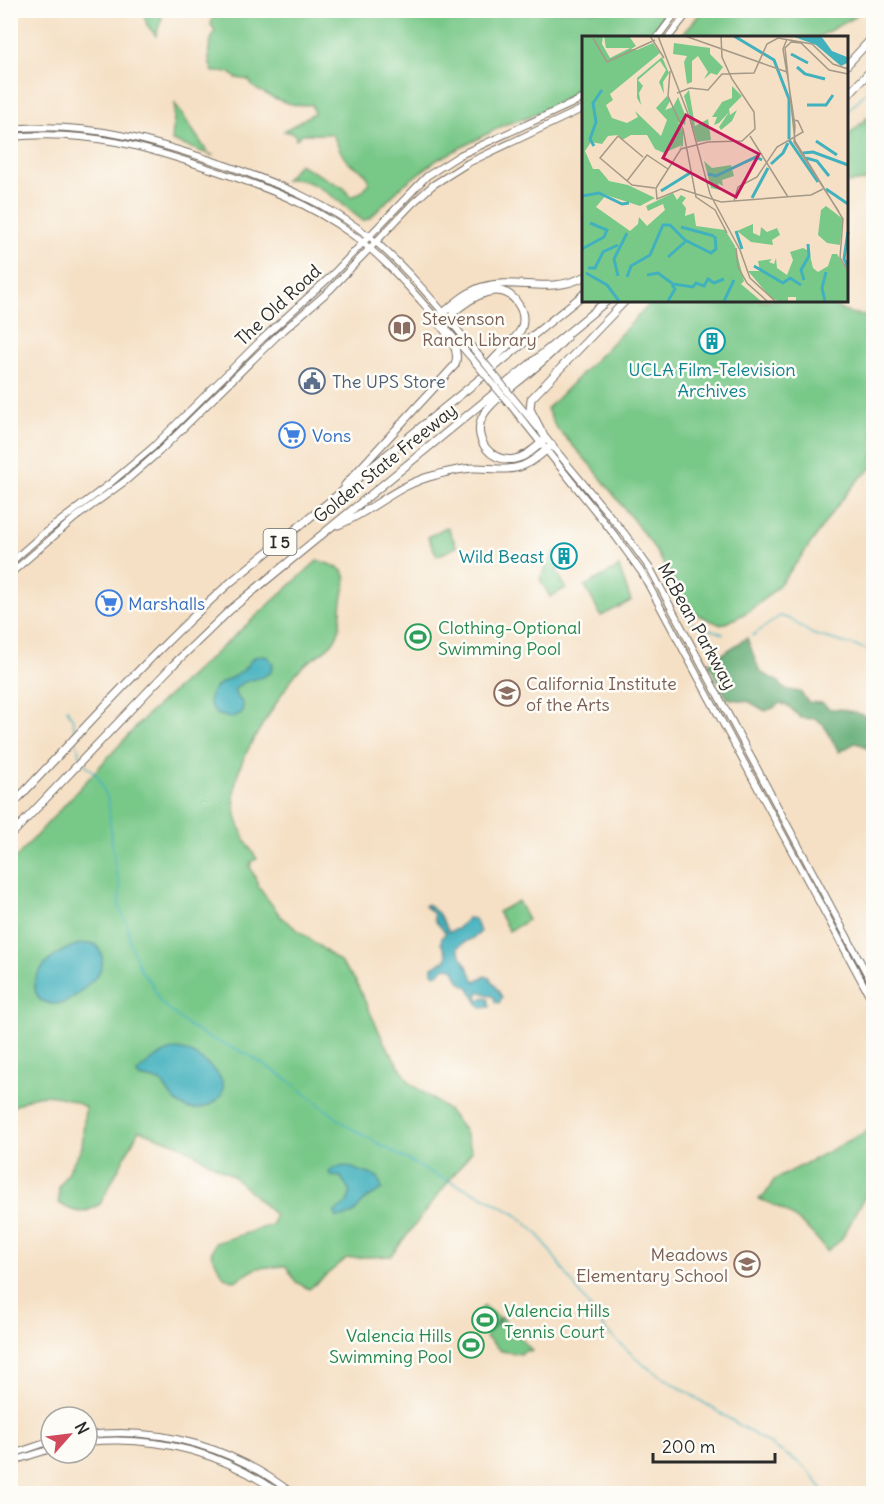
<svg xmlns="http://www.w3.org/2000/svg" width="884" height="1504" font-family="Delius,sans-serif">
<rect width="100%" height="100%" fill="#fdfcf7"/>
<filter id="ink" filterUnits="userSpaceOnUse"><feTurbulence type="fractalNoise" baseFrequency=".0167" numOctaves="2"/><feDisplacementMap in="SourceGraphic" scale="12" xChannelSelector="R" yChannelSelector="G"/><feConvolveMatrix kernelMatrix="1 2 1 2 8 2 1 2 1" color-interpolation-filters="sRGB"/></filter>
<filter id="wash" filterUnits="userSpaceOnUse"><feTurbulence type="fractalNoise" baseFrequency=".008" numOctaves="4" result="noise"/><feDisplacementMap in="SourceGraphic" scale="24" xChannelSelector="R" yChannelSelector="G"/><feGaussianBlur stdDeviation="1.35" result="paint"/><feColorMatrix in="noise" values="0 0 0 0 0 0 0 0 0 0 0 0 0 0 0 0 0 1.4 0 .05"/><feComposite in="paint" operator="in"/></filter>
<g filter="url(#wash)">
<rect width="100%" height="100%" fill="#f5e0c5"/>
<path fill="#78c888" stroke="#527a5a" stroke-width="1.5" d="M703 10H860V11L855 17 818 37H686L683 34Z
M143 11H164L156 36 147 25Z
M214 11V10L666 11 657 26 646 37 584 38V90L527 118 506 124 437 160 402 186 370 218 363 221C344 206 311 173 285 180L299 164 344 188 351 197 363 191 369 182C367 169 355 169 347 161 341 155 337 142 332 134H302L296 139 295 134 284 131 314 113 312 105C309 104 306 105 303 105 292 106 275 99 266 94 259 90 253 90 249 80L236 78 229 72H213C206 56 208 46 215 30L211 25Z
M175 104 208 153 214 156 172 141Z
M873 112V180L847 183V137Z
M654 300H828C842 314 854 315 873 315V467L857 481C843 498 830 515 818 533 790 573 768 607 721 625L694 613 650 542 594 469 555 426 547 409Z
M446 527 448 528 457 547 437 556 428 537Z
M555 551 566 564 556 570 566 588 550 597 540 579Z
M317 561C360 570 342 581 341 611 340 622 341 631 334 641 327 652 309 659 299 670 287 683 278 701 268 716 244 754 221 789 243 835 246 843 252 851 257 859L252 861 250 866 260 889 282 918 339 961 355 980 385 1044 410 1083 448 1110 464 1130 472 1151 391 1256 347 1258 309 1289 296 1282 286 1266 257 1268 235 1281 224 1277 211 1254 215 1243 272 1225 275 1215 233 1176 182 1146 139 1130 100 1204C83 1215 76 1214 59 1203V1187L82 1147 85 1107C71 1099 49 1092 33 1097 25 1099 19 1105 11 1107V863L146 716Z
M619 567 631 601 601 616 585 586Z
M518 901 528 920 509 931 498 912Z
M873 1128V1182L841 1240 827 1251C810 1228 788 1209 759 1199L765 1195 774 1180Z
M484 1306 499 1318 489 1333 502 1317 532 1351H524L521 1354 501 1351 486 1337 487 1335 470 1321Z"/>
<path fill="#62ac74" stroke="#466c50" stroke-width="1.5" d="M747 638 760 672 779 682 784 689 800 692 808 702 822 703 830 709C844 707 859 715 873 717V754L863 745 855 743 839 752 823 724 816 719 801 718 788 706 780 703 773 708 765 711 750 702 727 698 710 666V662Z"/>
<path fill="#42b1be" stroke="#366e74" stroke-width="1.5" d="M263 656 268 657 273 664 271 672C259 682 244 678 235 689V694L243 704 242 713 230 718 216 714 209 703C211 682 227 682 241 672 246 668 249 662 254 657Z
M427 904 438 913 449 932 457 929 468 918 475 919 480 932C475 940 464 940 457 948L475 981 485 976 490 978 502 997 499 1003 495 1002 494 997 479 991 477 997 479 1000 485 997 488 998 490 1007 481 1008 469 988 459 981 453 968 446 967 437 974 432 973V967L446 960 447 954 441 943 442 937 446 933 435 921 433 913 425 906Z
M80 944H95C107 957 103 970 93 980 78 992 66 1013 40 1000 21 975 59 949 80 944Z
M176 1049C190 1049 219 1069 223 1084 227 1101 199 1113 186 1108 174 1103 168 1091 160 1081L139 1077 137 1073C149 1061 159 1054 176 1049Z
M346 1166 378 1177 382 1189C377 1194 369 1195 365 1200 354 1210 356 1218 336 1217L335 1212C343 1207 350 1202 350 1192L341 1177 331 1176 329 1172 333 1168Z"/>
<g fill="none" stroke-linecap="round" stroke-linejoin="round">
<path stroke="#42b1be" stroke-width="1.5" d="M846 113 874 84
M692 623 723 634
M752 636 780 616 790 619 812 634 874 651
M67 709 73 720 75 733
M76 741 81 757
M84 763 98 776 108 800 112 844 116 872 120 884 119 907 127 924 130 943 141 971 152 984 160 1002 186 1024 205 1036 247 1054 288 1080 347 1126 427 1171 483 1196 517 1215 538 1234 607 1332 644 1365 798 1462 813 1476 825 1494"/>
</g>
</g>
<g filter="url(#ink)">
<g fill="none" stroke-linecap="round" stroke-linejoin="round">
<g stroke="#726a61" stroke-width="8">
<path id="major" d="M657 38 678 10
M668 38 690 10
M10 129C89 121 155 141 228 166 279 184 327 203 370 237 412 272 445 315 480 357
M10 137C88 129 147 147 219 172 267 188 308 203 350 233 384 257 410 289 437 319
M448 331 474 361
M513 398 538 428
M508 402 616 537 642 573 874 1004
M544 436 625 534 651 570 874 987
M10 563 43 534 108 485 152 448 262 339 330 277 427 176 460 155 584 98
M10 574 75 518 128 479 159 452 276 337 330 290 413 203 433 185 468 163 584 108
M87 1435C161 1426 235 1448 293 1494
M87 1442C158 1435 223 1453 281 1494
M10 1455 51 1441
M10 1462 51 1449"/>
</g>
<g stroke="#726a61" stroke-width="9">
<path id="highway" d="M846 66 874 36
M846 97 874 67
M454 325 453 313C470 298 502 277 518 304 523 311 524 319 522 327 517 341 494 355 485 370
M446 327 442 317 443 313C455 303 467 292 482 287 517 277 547 295 584 277
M543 434 530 409 531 399 626 300
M546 439C537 446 527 457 515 459 490 464 470 436 484 414 491 402 504 394 514 385 533 370 550 356 566 338
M345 485 455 365C462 347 444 331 434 316
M338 525C373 511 397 484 436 475 447 472 460 469 472 468 488 467 507 472 522 466 533 462 543 453 552 445
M10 807C83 730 153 651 232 581L584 294
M10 836 173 665 230 610 608 300"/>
</g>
<use href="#major" stroke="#fff" stroke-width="6"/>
<use href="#highway" stroke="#fff" stroke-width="7"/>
<g stroke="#726a61" stroke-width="8" stroke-linecap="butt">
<path id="major-bridge" d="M480 357 513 398
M474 361 508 402"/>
</g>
<use href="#major-bridge" stroke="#fff" stroke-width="6"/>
</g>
</g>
<defs>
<g id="library-ring" transform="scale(1.35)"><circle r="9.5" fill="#fdfcf7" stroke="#8d6e63" stroke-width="1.5"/><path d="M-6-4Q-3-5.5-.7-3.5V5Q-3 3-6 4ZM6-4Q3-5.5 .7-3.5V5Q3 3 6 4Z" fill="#8d6e63"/></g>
<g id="building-ring" transform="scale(1.35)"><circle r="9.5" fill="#fdfcf7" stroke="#0f9aa8" stroke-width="1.5"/><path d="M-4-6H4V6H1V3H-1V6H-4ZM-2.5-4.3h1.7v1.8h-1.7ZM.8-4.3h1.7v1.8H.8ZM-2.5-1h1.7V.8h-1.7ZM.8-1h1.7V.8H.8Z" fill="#0f9aa8"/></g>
<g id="civic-ring" transform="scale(1.35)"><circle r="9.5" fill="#fdfcf7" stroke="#5c6f8a" stroke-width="1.5"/><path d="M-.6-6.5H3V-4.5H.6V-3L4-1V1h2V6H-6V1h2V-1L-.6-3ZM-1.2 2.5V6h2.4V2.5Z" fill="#5c6f8a"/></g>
<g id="supermarket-ring" transform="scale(1.35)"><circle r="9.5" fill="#fdfcf7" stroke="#3f7fe0" stroke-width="1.5"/><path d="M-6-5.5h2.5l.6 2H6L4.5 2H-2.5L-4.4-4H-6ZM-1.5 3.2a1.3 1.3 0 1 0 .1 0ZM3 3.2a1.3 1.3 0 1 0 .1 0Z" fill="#3f7fe0"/></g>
<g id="stadium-ring" transform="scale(1.35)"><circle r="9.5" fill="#fdfcf7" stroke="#2e9e5b" stroke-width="1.5"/><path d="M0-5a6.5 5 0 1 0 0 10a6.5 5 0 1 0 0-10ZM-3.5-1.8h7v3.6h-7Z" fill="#2e9e5b"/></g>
<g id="university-ring" transform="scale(1.35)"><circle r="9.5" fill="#fdfcf7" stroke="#8d6e63" stroke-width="1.5"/><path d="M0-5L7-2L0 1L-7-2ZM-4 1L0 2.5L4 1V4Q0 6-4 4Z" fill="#8d6e63"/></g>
<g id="school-ring" transform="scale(1.35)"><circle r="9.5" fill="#fdfcf7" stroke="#8d6e63" stroke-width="1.5"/><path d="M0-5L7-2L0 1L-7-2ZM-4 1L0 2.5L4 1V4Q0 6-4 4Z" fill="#8d6e63"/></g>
</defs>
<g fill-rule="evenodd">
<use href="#library-ring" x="402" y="328"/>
<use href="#building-ring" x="712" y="341"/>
<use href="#civic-ring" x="312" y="381"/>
<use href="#supermarket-ring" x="292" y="435"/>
<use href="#building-ring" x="564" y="556"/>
<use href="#supermarket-ring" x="109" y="603"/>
<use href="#stadium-ring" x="418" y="637"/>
<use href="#university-ring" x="507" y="693"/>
<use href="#school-ring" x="747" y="1264"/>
<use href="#stadium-ring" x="485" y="1320"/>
<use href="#stadium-ring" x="471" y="1345"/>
</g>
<g text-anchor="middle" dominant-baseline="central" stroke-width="5" stroke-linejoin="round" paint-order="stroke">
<rect fill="#fdfcf7" stroke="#6a6a68" stroke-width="1.5" x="263.5" y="529" width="33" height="26" rx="4.5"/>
<g font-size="16" font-weight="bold" fill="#2b2b2b">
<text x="280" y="542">I 5</text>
</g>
<g font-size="18" fill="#2b2b2b" stroke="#fdfcf7">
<text transform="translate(278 305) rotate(-43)">The Old Road</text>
<text transform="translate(385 463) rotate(-39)">Golden State Freeway</text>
<text transform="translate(697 626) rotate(61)">McBean Parkway</text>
</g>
<g font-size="18" fill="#785e54" stroke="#fdfcf7" text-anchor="start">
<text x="422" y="318">Stevenson<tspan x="422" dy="21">Ranch Library</tspan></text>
<text x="526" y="683">California Institute<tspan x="526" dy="21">of the Arts</tspan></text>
<text x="728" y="1254" text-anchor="end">Meadows<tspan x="728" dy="21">Elementary School</tspan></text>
</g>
<g font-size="18" fill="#0d838f" stroke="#fdfcf7">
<text x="712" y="369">UCLA Film-Television<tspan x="712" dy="21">Archives</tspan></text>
<text x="544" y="556" text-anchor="end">Wild Beast</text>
</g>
<g font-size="18" fill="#4e5e75" stroke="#fdfcf7" text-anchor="start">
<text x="332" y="381">The UPS Store</text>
</g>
<g font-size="18" fill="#366cbe" stroke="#fdfcf7" text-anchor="start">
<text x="312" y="435">Vons</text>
<text x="128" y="603">Marshalls</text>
</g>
<g font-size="18" fill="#27864d" stroke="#fdfcf7" text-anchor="start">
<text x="438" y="627">Clothing-Optional<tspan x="438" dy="21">Swimming Pool</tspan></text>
<text x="504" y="1310">Valencia Hills<tspan x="504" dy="21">Tennis Court</tspan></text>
<text x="452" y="1335" text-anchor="end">Valencia Hills<tspan x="452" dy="21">Swimming Pool</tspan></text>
</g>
</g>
<g transform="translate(582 36)">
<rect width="266" height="266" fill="#f5e0c5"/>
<path d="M0 0H21L20 8 28 22 48 12H24L22 0H47L54 10 49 13 55 14 71 7 78 17 28 58 31 64 24 69 30 82 45 87 56 81 53 75 79 100 85 84 74 72 85 60 88 65 83 74 91 71 96 61 104 81 103 89 96 86 101 95V110L97 113 100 109 82 117 73 113 65 99H49L40 104 36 99 26 100 20 108 9 106 3 115 11 133H17L27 145 46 149 73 162 58 170 24 159 14 171 48 195 56 188 57 181 65 190 83 174 81 168 66 175 64 170 91 157 95 164 99 159 104 162 100 167 104 172 103 180 112 177 114 190 143 194 153 210 162 245 159 248 179 265H0ZM92 7 128 12V18L141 31 135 39 129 37 122 43 126 36 116 20 110 25V46L105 48 102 26 105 20 91 18ZM80 21 87 37 81 46 82 58 77 46 84 34 78 25 56 44 61 50 57 57 59 69 55 62V42ZM150 50 160 60 147 73 148 79 155 74 150 85 139 94 137 91 147 76 137 87 132 89 135 81H130L140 66 150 62ZM107 54 113 90 126 83 129 104 115 106 102 60ZM122 125 130 132 149 129 152 140 140 144 141 150 136 147 138 154 129 152ZM244 170 261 183 258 209 245 207 236 199 239 174ZM171 188V197L178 200 179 191 185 196 195 192 198 199 190 204 191 209 169 206 155 195ZM221 212 227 215 231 232 236 236 246 230 250 218H255L264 234 261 228 265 226V265H214V261H206V265H196L189 262 166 235H178L176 225 190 223 187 226 192 228 194 222 195 232 205 239 211 224 208 216Z" fill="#78c888"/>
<path d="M210 0H239L250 15 265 21V27L259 30 234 9Z" fill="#42b1be"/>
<path fill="none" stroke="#42b1be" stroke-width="3" d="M152 0 192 24 207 63V103M209 18 226 27M215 31 223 38 243 43M225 69H244L251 59M207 104 236 146M234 105 255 119M12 110 8 103 14 86 11 67 20 54M221 117 231 116 266 129M224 122 235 125 247 140M189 128 201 117 206 107M126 138 134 140 174 121 180 124M244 153 266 168M79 155 108 137M0 160 17 157 40 168 47 167M170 162 186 132M99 191 132 200M154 195 160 213M266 196 262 223 266 230M0 213 22 201 25 194 8 187M86 221 104 205M172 230 201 247 208 242 219 249M6 232H13L21 216 36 209M4 237 25 249 37 265M65 239 76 237 91 248 111 251 114 247 122 250 126 243 132 247 142 243M36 240 32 223 45 197M45 241 49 230 68 219 81 189H88L103 204 129 217 134 213 133 200M222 244 219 234 227 220 226 208M86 265 93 253 90 249M142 265 152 244M243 265 240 252 244 236"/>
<path fill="none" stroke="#a49887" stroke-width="1.5" d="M68 0 82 22M76 0 108 83 128 158 158 214 168 242 193 265M103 0 205 36M139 0 140 21 150 43 172 76 173 93 160 105 126 106 99 113 74 152 75 163 99 153 139 166 229 159 241 153M11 2 25 26 73 4M205 3 201 13 205 38M88 35 86 60 101 93 114 161 133 174 145 197M205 36 213 90 212 106 257 176M266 38 247 34 219 7 209 6 203 12 213 105 261 183 258 222 266 235M95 57 108 52 126 54 140 38 172 37 185 8 196 2 230 8 251 28 266 33M168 100 206 161M61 121 36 100 18 122 50 149 73 152M45 145 65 119 86 133M152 165 156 151 175 141 195 111 221 96 216 85 212 84M154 212 156 231 165 247 185 265"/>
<path fill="#c2185b" fill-opacity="0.15" stroke="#c2185b" stroke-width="3" d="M104 79 177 118 154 161 81 122Z"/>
<rect width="266" height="266" fill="none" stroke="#2b2b2b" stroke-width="3"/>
</g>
<rect width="884" height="1504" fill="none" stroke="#fdfcf7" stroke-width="36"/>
<g transform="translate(69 1435) rotate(62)"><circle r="28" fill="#fdfcf7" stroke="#a9a8a5" stroke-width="1.5"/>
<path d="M0-4.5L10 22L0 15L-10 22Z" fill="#d1495b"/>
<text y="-9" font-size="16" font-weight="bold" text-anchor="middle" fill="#2b2b2b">N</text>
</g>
<path d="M653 1453v9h122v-9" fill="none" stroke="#2b2b2b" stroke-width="3"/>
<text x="662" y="1453" font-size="18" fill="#2b2b2b" stroke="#fdfcf7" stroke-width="4.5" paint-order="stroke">200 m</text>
</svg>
